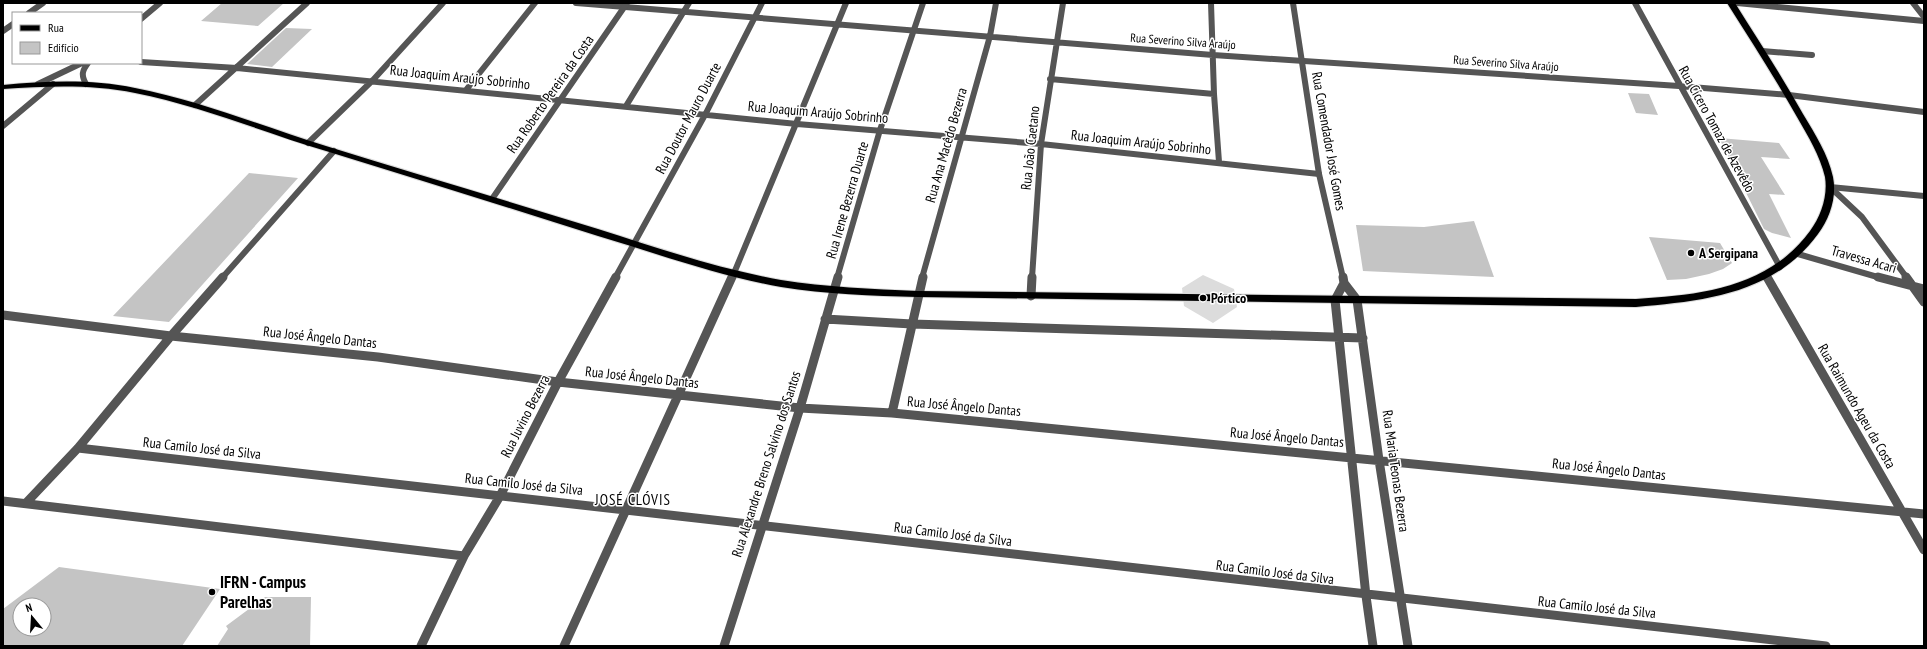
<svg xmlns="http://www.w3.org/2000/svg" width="1927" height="649" font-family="'PT Sans Narrow',sans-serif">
<rect width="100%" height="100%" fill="#fff"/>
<path fill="#dcdcdc" d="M1203 275 1234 289 1237 307 1213 323 1184 306 1182 288Z"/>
<path fill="#c4c4c4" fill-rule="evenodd" d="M222 3H284L258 26 201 21Z
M286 28 312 29 272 67 247 64Z
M1628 93 1649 94 1658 115 1636 113Z
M1719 138 1779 143 1790 159 1761 157 1785 195 1769 194 1791 238 1772 233 1764 229Z
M249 173 298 178 169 322 113 316Z
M1474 221 1494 277 1363 271 1356 225 1424 227Z
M1649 237 1720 243 1732 263 1723 269 1709 274 1686 279 1667 280Z
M59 567 220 589 182 646H3V609ZM20 605H44V629H20Z
M265 597H311L310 646H217L228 629 226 626Z"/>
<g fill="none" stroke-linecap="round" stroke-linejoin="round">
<g stroke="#dbdbdb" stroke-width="2">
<path id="primary" d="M1727 3H1735C1758 40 1782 76 1803 114 1815 134 1828 154 1833 177 1837 197 1830 218 1818 234 1774 294 1705 301 1636 307L918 297C872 296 826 294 781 287 719 276 658 254 598 236 507 207 417 179 326 151 262 132 201 106 135 93 92 84 47 86 3 89V85C47 81 92 79 135 88 201 101 262 126 326 146 417 174 507 201 598 229 658 248 719 269 781 280 826 287 872 289 918 291L1636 299C1701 295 1768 288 1810 231 1821 216 1828 196 1825 177 1820 156 1808 136 1797 117 1775 78 1751 41 1727 3Z"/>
</g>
<path stroke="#555" stroke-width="6" d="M576 3 1213 55 1679 86 1789 95 1924 112
M1211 3 1214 94 1219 162
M1635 3 1780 267
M1737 3 1924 21
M29 13 43 3
M3 31 13 24
M1762 51 1812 55
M141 62 237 68 797 124 1041 144 1319 174
M1050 79 1214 94
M466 90 535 3
M195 105 307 3
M626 106 689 3
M3 126 53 84
M308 143 373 80 443 3
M1830 187 1924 196
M1766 276 1767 278
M222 278 334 151
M615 278 706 113 762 3
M732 278 846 3
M837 278 880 130 923 3
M922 278 990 36 996 3
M1032 278 1041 144 1063 3"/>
<path stroke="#555" stroke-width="9" d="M1767 277 1924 550
M1031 296 1032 277
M1335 300 1366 596 1373 646
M1357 300 1379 460 1408 646
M3 315 171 336 378 357 558 382 800 408 892 413 1924 514
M825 319 912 324 1363 338
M892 413 923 277
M78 448 1826 646
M3 501 464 556
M26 503 78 448 171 336 223 277
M421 646 464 556 500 496 558 382 616 277
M564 646 732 277
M724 646 800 408 838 277"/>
<path stroke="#555" stroke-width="6" d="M1293 3 1319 174 1343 278
M1913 3 1924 17
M141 19 160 3
M38 84 82 63
M86 84C81 75 82 71 88 63
M1830 187 1862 217 1907 278
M492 199 627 3
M1798 254 1881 278"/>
<path stroke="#555" stroke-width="9" d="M1343 277 1344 283 1357 300
M1878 277 1924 289
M1906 277 1924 302
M1335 300 1344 283"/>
<use href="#primary" fill="#000" fill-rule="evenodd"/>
</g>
<g fill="#000" stroke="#fff" stroke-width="1.5">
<circle cx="1691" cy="253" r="4"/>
<circle cx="1203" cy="298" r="4"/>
<circle cx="212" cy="592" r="4"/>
</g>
<g text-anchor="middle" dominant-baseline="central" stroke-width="3" stroke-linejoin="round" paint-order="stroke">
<g font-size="12" fill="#000" stroke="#fff">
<text transform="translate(1183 41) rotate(4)">Rua Severino Silva Araújo</text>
<text transform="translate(1506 63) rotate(4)">Rua Severino Silva Araújo</text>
</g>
<g font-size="14" fill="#000" stroke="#fff">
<text transform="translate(460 77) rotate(6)">Rua Joaquim Araújo Sobrinho</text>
<text transform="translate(550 94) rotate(-55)">Rua Roberto Pereira da Costa</text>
<text transform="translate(818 112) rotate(5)">Rua Joaquim Araújo Sobrinho</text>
<text transform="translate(688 118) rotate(-62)">Rua Doutor Mauro Duarte</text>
<text transform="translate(1717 129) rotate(61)">Rua Cícero Tomaz de Azevêdo</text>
<text transform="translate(1329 141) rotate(80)">Rua Comendador José Gomes</text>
<text transform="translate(1141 142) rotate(6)">Rua Joaquim Araújo Sobrinho</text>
<text transform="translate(946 145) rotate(-74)">Rua Ana Macêdo Bezerra</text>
<text transform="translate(1030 148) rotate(-84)">Rua João Caetano</text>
<text transform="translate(847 200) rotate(-74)">Rua Irene Bezerra Duarte</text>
<text transform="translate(1864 259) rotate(16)">Travessa Acari</text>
<text transform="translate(320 337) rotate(6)">Rua José Ângelo Dantas</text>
<text transform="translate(642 377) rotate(6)">Rua José Ângelo Dantas</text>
<text transform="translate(964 406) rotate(5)">Rua José Ângelo Dantas</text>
<text transform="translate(1857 406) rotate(60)">Rua Raimundo Ageu da Costa</text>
<text transform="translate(525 416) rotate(-63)">Rua Juvino Bezerra</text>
<text transform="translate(1287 437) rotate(5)">Rua José Ângelo Dantas</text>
<text transform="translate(202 448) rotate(6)">Rua Camilo José da Silva</text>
<text transform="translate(766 464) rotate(-72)">Rua Alexandre Breno Salvino dos Santos</text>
<text transform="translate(1609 469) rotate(6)">Rua José Ângelo Dantas</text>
<text transform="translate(1396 471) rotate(82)">Rua Maria Teonas Bezerra</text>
<text transform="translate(524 484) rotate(6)">Rua Camilo José da Silva</text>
<text transform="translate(953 534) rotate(7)">Rua Camilo José da Silva</text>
<text transform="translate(1275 572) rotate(7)">Rua Camilo José da Silva</text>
<text transform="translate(1597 607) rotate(6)">Rua Camilo José da Silva</text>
</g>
<g font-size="14" font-weight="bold" fill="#000" stroke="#fff" text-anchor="start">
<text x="1699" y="253">A Sergipana</text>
<text x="1211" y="298">Pórtico</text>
</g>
<g font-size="15" letter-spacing="1" fill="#000" stroke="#fff">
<text x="633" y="499">JOSÉ CLÓVIS</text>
</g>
<g font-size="17" font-weight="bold" fill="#000" stroke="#fff" text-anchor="start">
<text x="220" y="582">IFRN - Campus<tspan x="220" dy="20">Parelhas</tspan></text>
</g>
</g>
<rect width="1927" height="649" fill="none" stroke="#000000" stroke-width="8"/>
<rect x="12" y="12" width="130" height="52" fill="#ffffff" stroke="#999999"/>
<rect x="20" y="25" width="20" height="6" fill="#000000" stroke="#999999"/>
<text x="48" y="32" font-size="12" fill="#000000">Rua</text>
<rect x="20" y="42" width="20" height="12" fill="#c4c4c4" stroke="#999999"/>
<text x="48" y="52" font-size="12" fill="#000000">Edifício</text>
<g transform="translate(32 617) rotate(342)"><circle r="19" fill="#ffffff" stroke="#999999"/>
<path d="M0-3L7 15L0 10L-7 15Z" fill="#000000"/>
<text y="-6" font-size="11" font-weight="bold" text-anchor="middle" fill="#000000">N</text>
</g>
</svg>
